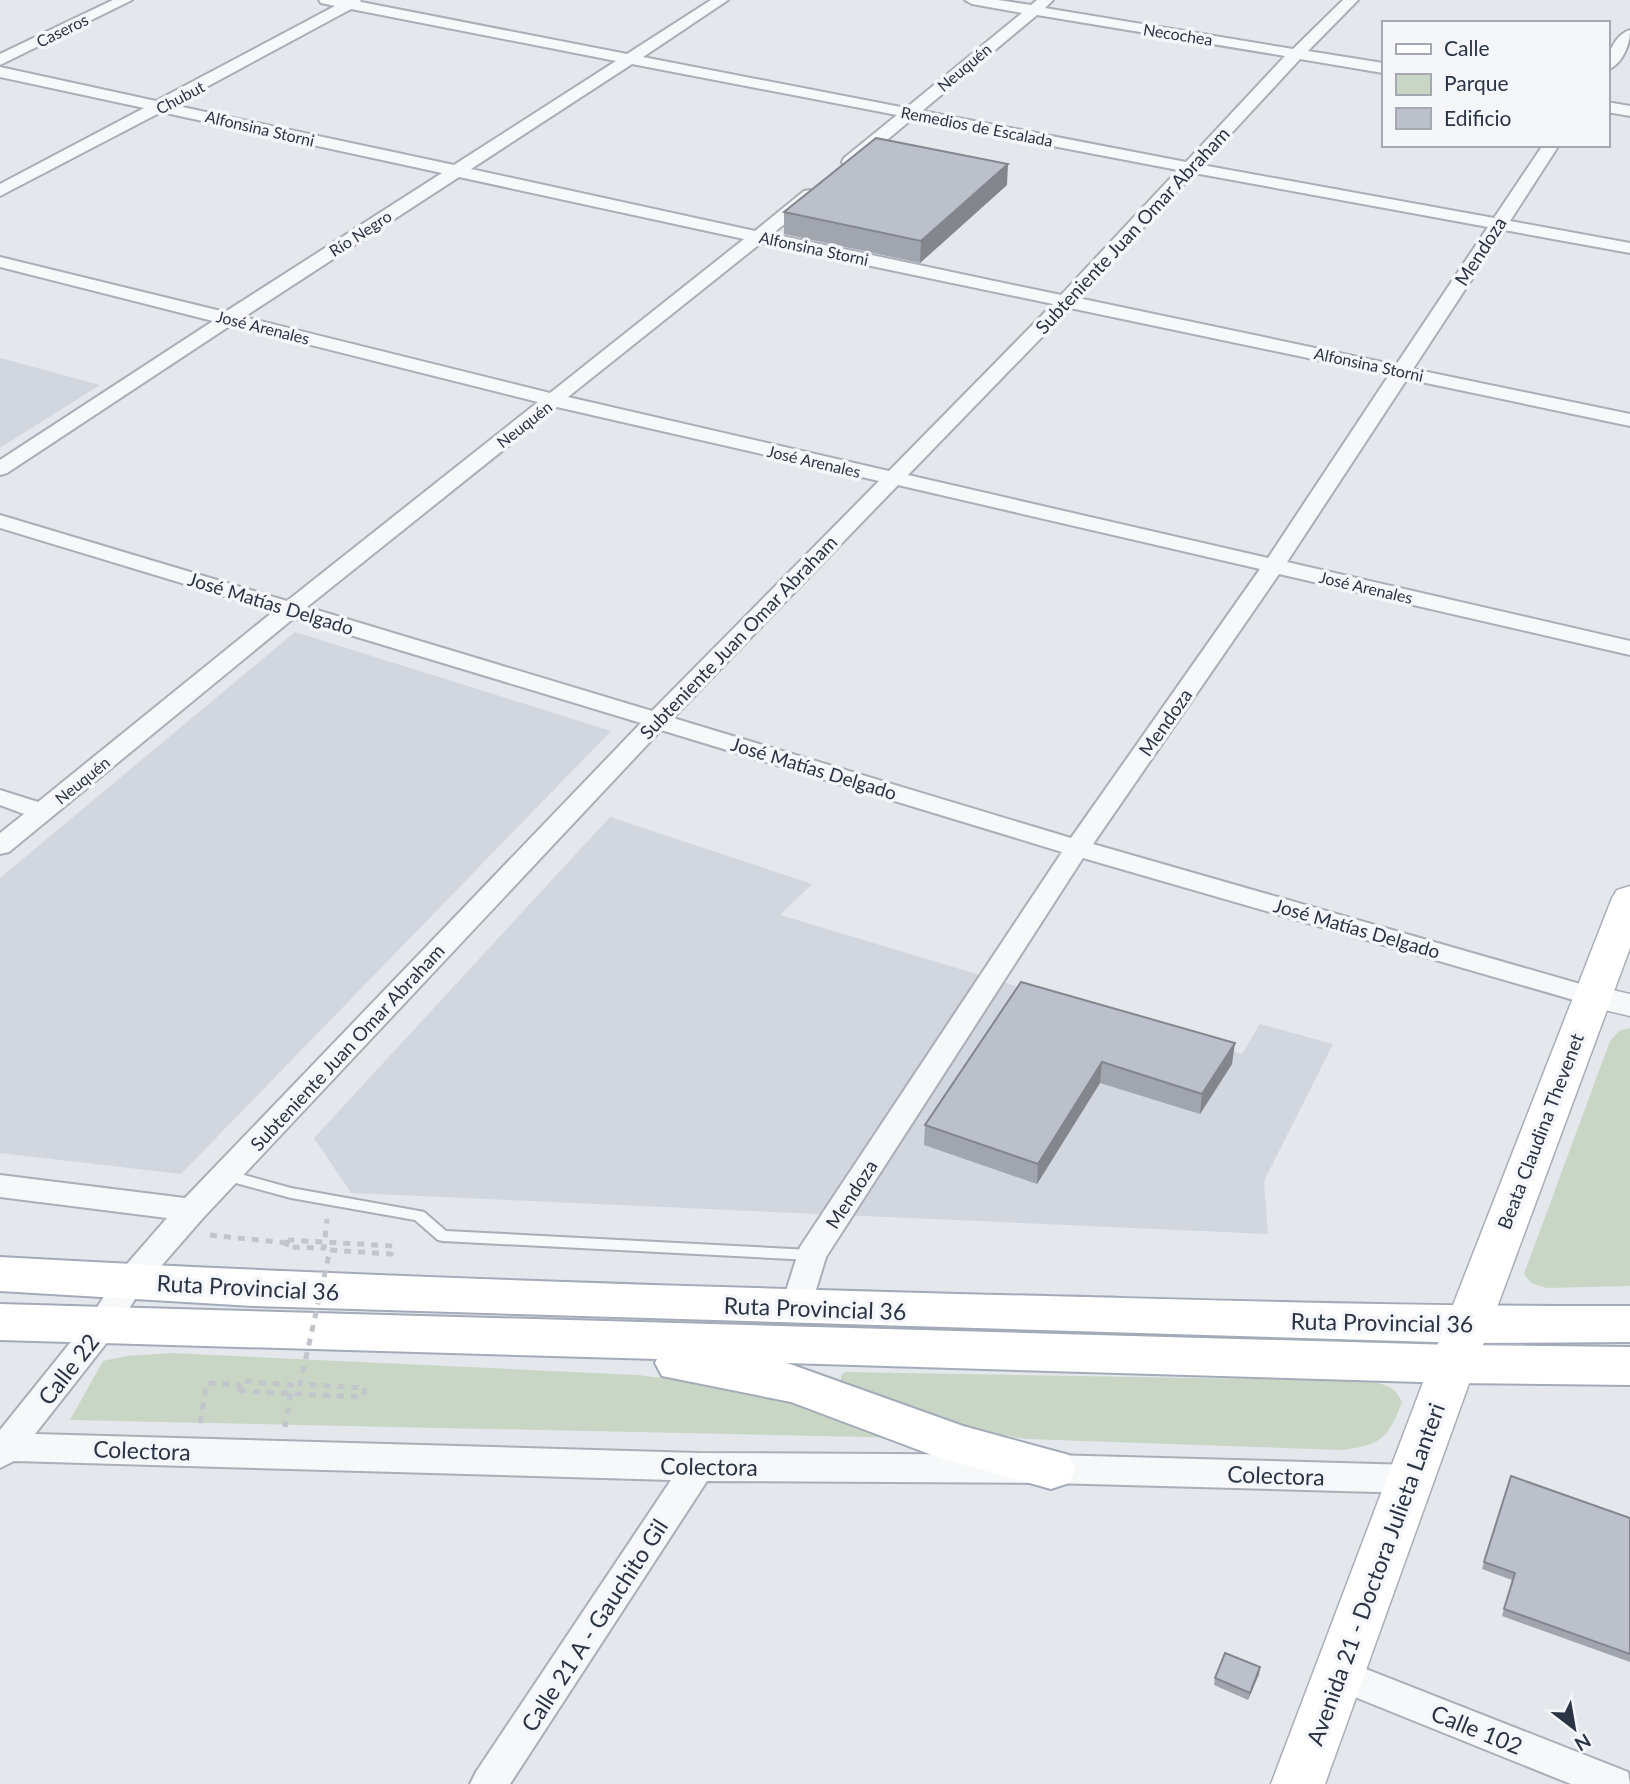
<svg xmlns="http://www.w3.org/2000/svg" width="1630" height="1784" font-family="Lato,sans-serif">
<rect width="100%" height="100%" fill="#e4e7ec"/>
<path fill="#d2d6de" d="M0 358 100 385 0 448Z
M295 632 611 731 181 1174 0 1153V878Z
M610 817 812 884 780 915 1242 1054 1260 1024 1333 1044 1264 1181 1268 1234 351 1193 314 1138Z"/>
<path fill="#c9d6c5" d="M1630 1028V1286L1547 1288 1531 1283 1524 1274 1610 1041 1619 1031Z
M171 1353 637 1375 742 1387 912 1438 70 1420 103 1361 127 1356Z
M845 1372 1369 1381C1384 1384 1396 1387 1402 1402 1388 1439 1380 1446 1340 1450L1026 1439 967 1429 853 1390 841 1381V1376Z"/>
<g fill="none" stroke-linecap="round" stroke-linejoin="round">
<g stroke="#a9aeb7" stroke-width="4">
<path id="service" d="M226 1170 291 1188 419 1211 424 1212 446 1231 811 1250 816 1251 818 1255 816 1259 811 1260 443 1241 438 1240 415 1220 291 1198 221 1179 219 1175 221 1171Z"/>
</g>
<g stroke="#a9aeb7" stroke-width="4">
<path id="minor" d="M113 0H132L0 65V54Z
M319 0H360L361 2 627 54 711 0H728L643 57 906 108 1022 13 972 4 965 0H998L1031 5 1037 0H1053L1045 8 1293 49 1343 0H1358L1308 51 1383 63V73L1300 59 1202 165 1494 218 1543 145H1559L1510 221 1630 243V253L1504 230 1413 369 1630 414V426L1407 379 1287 562 1630 641V655L1279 574 1093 844 1601 990 1605 996 1601 1002 1591 1005 1083 858 826 1257 808 1316 797 1319 786 1316 781 1307 800 1247 1062 852 661 730 203 1218 142 1288 112 1336 35 1434 698 1453 1051 1455 1412 1465 1424 1469 1429 1479 1424 1489 1412 1493 1051 1483 707 1481 510 1784H470L476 1772 671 1480 14 1461 0 1468V1430L90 1318 120 1272 167 1218 0 1197V1175L185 1198 641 723 294 618 9 852 0 854V833L24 814 0 805V790L38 802 274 611 0 528V515L287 601 538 402 231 325 7 473 0 475V460L213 321 0 267V257L225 312 442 173 161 112 0 196V184L144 108 0 77V67L156 101 335 6 321 3ZM351 9 616 61 454 165 173 105ZM1037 15 1285 56 1186 162 922 111ZM632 64 897 115 844 158 842 162 844 166H856L912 119 1178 170 1061 295 772 234 816 199 819 195 810 190 804 191 755 231 471 169ZM1194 173 1488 227 1396 365 1078 298ZM459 177 744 239 550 393 244 317ZM761 243 1053 304 889 471 568 397ZM1070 308 1389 375 1268 558 908 475ZM557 407 879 481 652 711 307 607ZM898 485 1260 569 1071 838 673 718Z
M1630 30C1630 44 1623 64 1607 70 1607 55 1614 35 1630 30Z
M1607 102 1630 106V116L1607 112Z
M1338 1658 1628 1772 1630 1784H1571L1325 1685 1320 1674 1325 1663Z"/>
</g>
<g stroke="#a9aeb7" stroke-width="3">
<path id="tertiary" d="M1591 985 1630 994V1016L1579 1004 1574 996 1579 988Z"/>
</g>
<g stroke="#a9aeb7" stroke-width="3">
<path id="secondary" d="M1630 886V948L1476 1364 1325 1784H1271L1430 1364 1612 898 1617 890Z"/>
</g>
<g stroke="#a3abb8" stroke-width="4">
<path id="primary" d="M0 1257C319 1275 639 1285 958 1294 1182 1299 1406 1307 1630 1306V1342L1468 1343 253 1306 0 1291Z
M0 1304 1453 1345 1630 1347V1385L1453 1383 787 1363 963 1426 1069 1455 1076 1469 1069 1483 1051 1489 940 1458 791 1402 662 1376 655 1363 657 1359 0 1340Z"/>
</g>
<path stroke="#c2c5cb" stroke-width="5" stroke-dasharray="7 7" stroke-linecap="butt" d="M210 1235 287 1243
M288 1240 286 1247 324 1248 327 1219
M239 1391 241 1381 292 1385 285 1427
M200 1423 207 1383 240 1385"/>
<use href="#service" fill="#f7f8fa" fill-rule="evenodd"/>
<use href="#minor" fill="#f7f8fa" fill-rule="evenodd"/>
<use href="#tertiary" fill="#f7f8fa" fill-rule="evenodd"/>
<use href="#secondary" fill="#fff" fill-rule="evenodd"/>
<use href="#primary" fill="#fff" fill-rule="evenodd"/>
<path stroke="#c2c5cb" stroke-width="5" stroke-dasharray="7 7" stroke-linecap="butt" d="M239 1391 363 1397 365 1388 300 1384 330 1250 391 1254 393 1246 288 1240"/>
</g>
<path fill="#a1a5ae" d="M1007 185 920 263 784 234V212Z
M1021 982 1232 1064 1200 1114 1100 1083 1037 1184 924 1145 925 1125Z
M1511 1476 1630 1518V1662L1502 1616 1512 1580 1482 1569Z
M1259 1674 1248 1700 1214 1685 1215 1678Z"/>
<path fill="#83868d" d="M1008 164 1007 185 920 263 921 241Z
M1235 1043 1232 1064 1200 1114 1202 1094Z
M1102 1062 1100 1083 1037 1184 1038 1164Z
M1260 1667 1259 1674 1248 1700 1250 1693Z"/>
<path fill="#bbc0ca" stroke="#83868d" stroke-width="2" d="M876 138 1008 164 921 241 784 212Z
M1021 982 1235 1043 1202 1094 1102 1062 1038 1164 925 1125Z
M1511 1476 1630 1518V1654L1504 1609 1515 1573 1484 1562Z
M1225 1653 1260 1667 1250 1693 1215 1678Z"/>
<g text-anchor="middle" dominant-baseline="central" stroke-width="7" stroke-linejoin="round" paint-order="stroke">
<g font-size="16" fill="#2b3445" stroke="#f4f6f9">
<text transform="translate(62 30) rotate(-26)">Caseros</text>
<text transform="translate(1178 34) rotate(9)">Necochea</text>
<text transform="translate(964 67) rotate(-40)">Neuquén</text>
<text transform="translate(180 97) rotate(-28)">Chubut</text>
<text transform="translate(977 126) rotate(11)">Remedios de Escalada</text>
<text transform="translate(260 128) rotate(13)">Alfonsina Storni</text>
<text transform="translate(360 233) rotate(-33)">Río Negro</text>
<text transform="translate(814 248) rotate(12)">Alfonsina Storni</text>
<text transform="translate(263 327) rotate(14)">José Arenales</text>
<text transform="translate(1369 364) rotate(12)">Alfonsina Storni</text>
<text transform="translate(524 424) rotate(-38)">Neuquén</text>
<text transform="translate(814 461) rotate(13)">José Arenales</text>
<text transform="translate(1366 587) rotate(13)">José Arenales</text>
<text transform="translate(82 780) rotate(-39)">Neuquén</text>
</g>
<g font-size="19" fill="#2b3445" stroke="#f4f6f9">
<text transform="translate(1132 230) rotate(-47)">Subteniente Juan Omar Abraham</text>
<text transform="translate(1480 251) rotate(-57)">Mendoza</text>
<text transform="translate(271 603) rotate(17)">José Matías Delgado</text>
<text transform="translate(738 637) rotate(-46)">Subteniente Juan Omar Abraham</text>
<text transform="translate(1165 722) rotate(-55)">Mendoza</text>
<text transform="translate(814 768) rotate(17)">José Matías Delgado</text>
<text transform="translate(1357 928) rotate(16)">José Matías Delgado</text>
<text transform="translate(347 1047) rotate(-47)">Subteniente Juan Omar Abraham</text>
<text transform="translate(1540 1131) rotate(-69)">Beata Claudina Thevenet</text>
<text transform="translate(851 1194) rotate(-57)">Mendoza</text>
</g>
<g font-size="23" fill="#2b3445" stroke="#f4f6f9">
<text transform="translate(248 1287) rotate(3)">Ruta Provincial 36</text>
<text transform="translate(815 1308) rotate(2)">Ruta Provincial 36</text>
<text transform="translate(1382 1322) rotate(1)">Ruta Provincial 36</text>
<text transform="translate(68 1369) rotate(-52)">Calle 22</text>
<text transform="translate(142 1450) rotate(2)">Colectora</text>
<text transform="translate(709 1466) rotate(1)">Colectora</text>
<text transform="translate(1276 1475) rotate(2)">Colectora</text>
<text transform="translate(1375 1574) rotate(-70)">Avenida 21 - Doctora Julieta Lanteri</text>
<text transform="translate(594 1625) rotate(-57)">Calle 21 A - Gauchito Gil</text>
<text transform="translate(1477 1729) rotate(22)">Calle 102</text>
</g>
</g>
<rect x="1382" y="21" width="228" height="126" fill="#f4f6f9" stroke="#a4a8b1" stroke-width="2"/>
<rect x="1396" y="44" width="35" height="10" fill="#ffffff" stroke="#a4a8b1" stroke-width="2"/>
<text x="1444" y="56" font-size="21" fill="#2b3445">Calle</text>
<rect x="1396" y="74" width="35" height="21" fill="#c9d6c5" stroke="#a4a8b1" stroke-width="2"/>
<text x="1444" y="91" font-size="21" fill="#2b3445">Parque</text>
<rect x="1396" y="108" width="35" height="21" fill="#bbc0ca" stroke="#a4a8b1" stroke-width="2"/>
<text x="1444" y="126" font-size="21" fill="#2b3445">Edificio</text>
<g transform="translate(1574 1728) rotate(149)" stroke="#f4f6f9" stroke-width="5" paint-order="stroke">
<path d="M0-5L12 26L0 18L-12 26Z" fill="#2b3445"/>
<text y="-10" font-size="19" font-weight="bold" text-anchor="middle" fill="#2b3445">N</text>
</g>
</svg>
